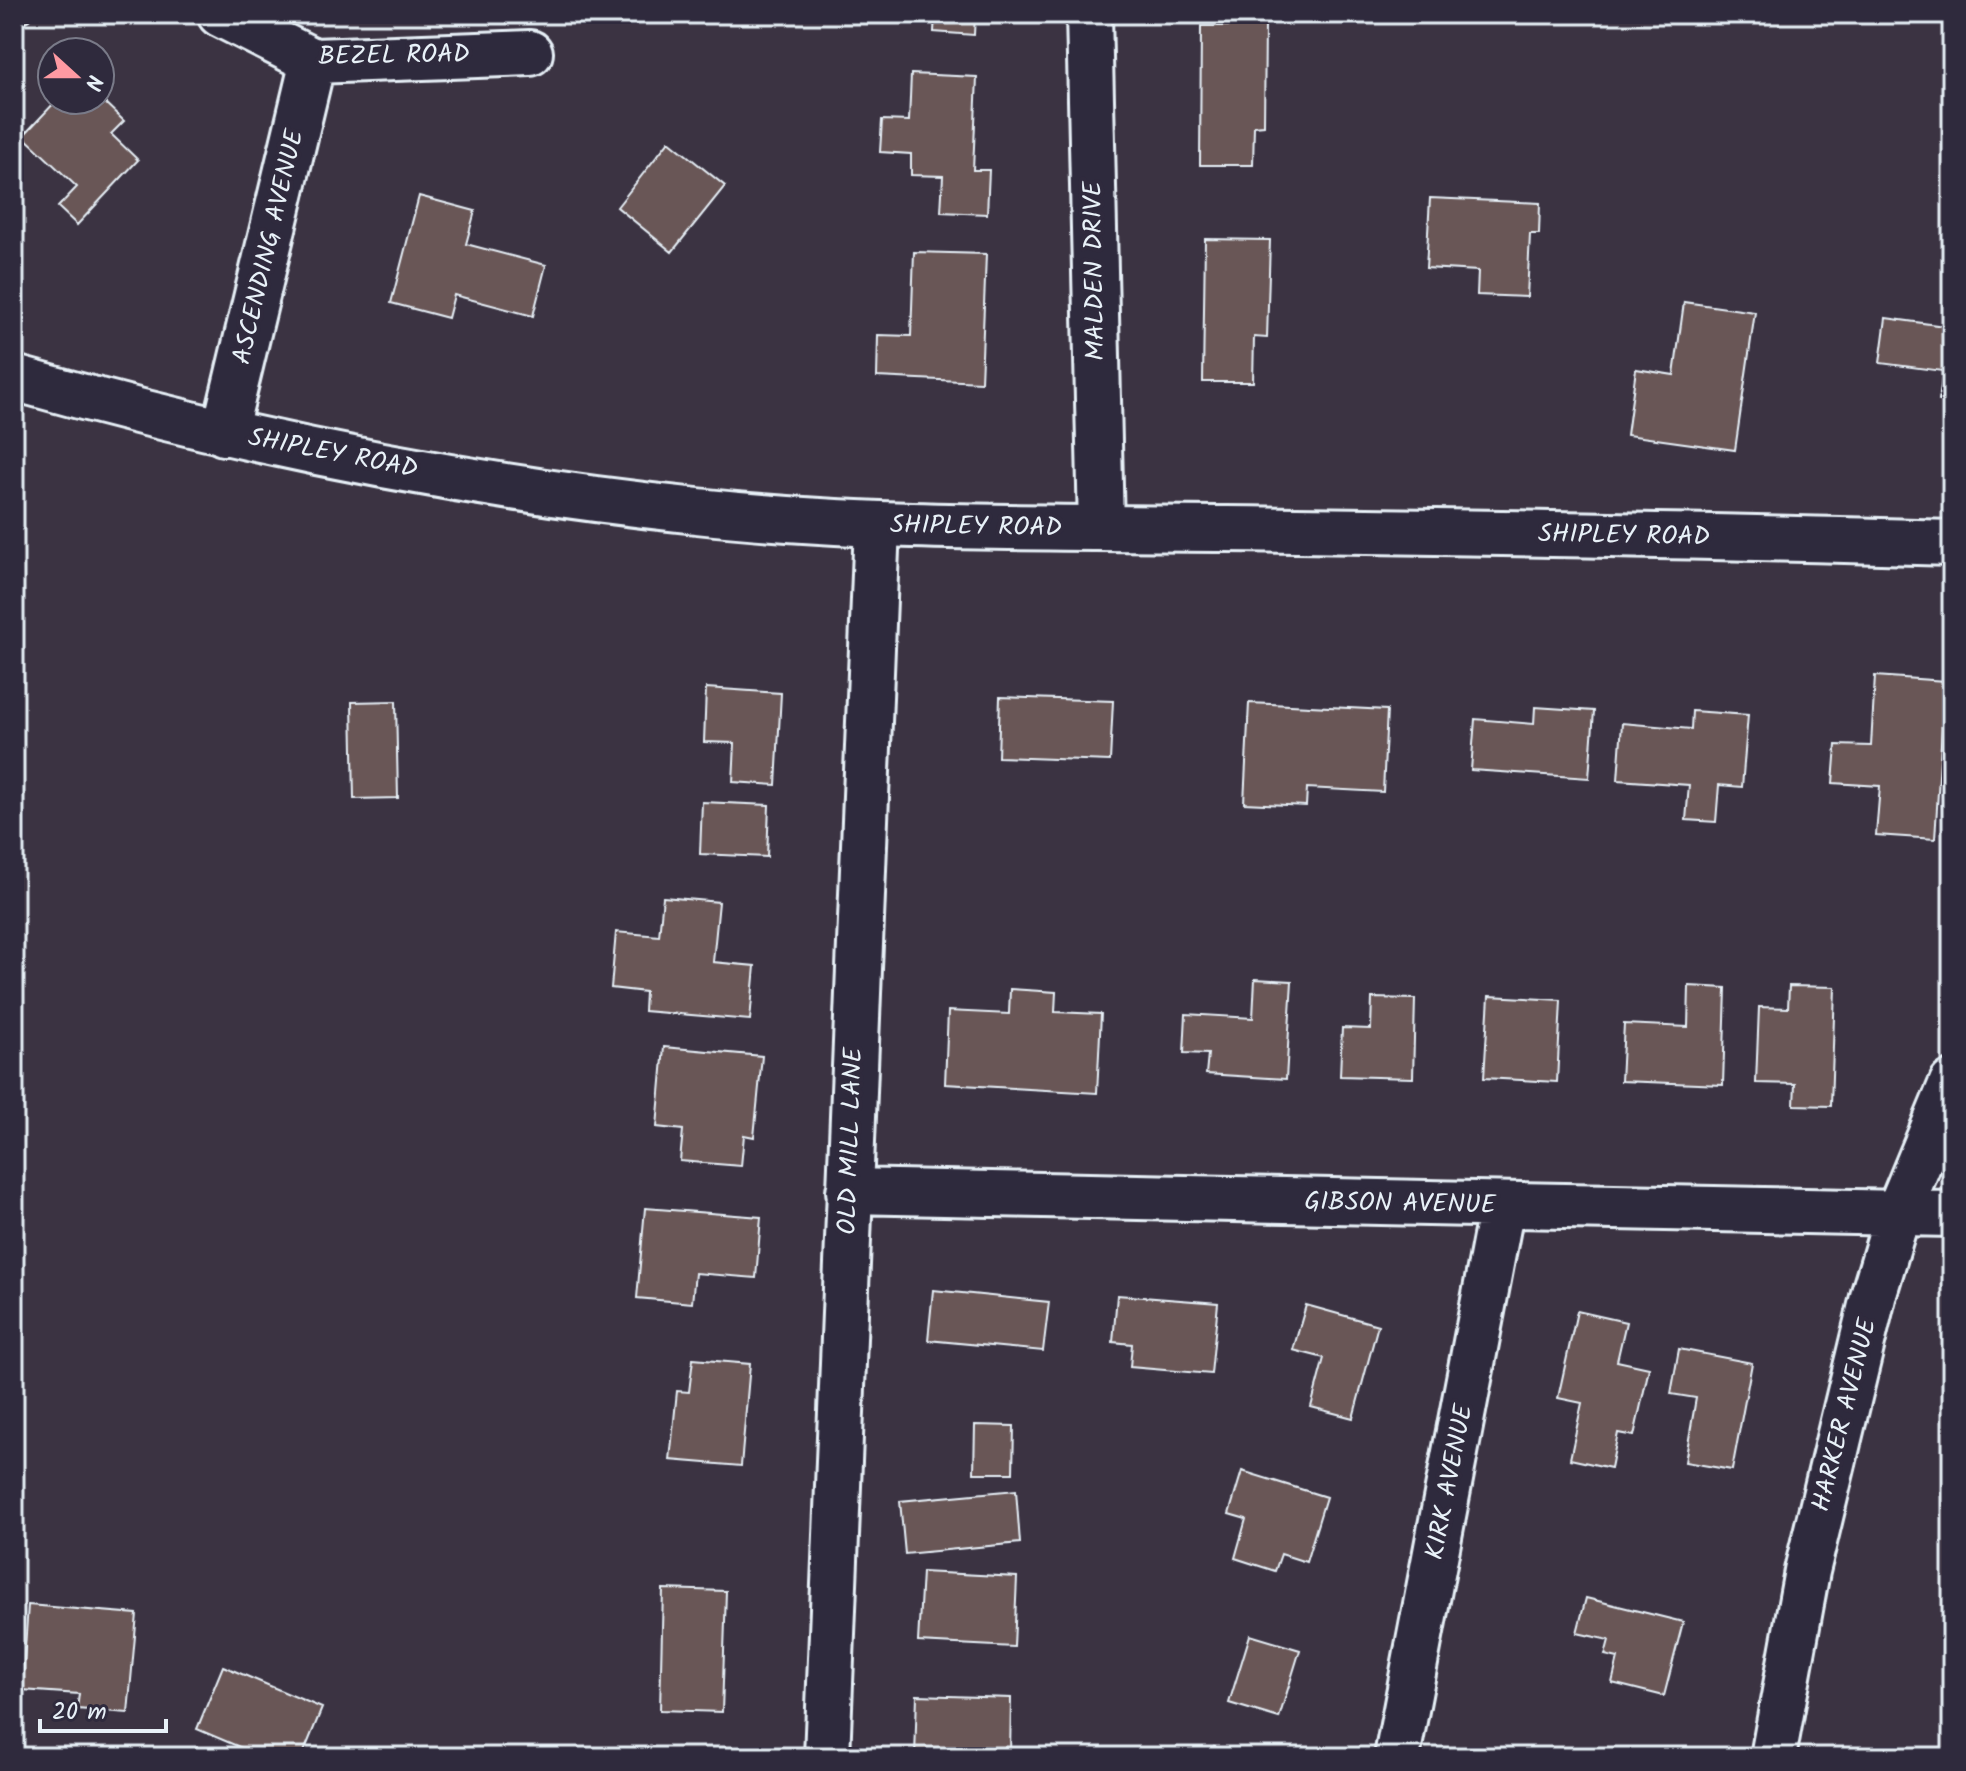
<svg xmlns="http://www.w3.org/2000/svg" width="1966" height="1771" font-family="Kalam,sans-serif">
<rect width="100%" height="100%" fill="#3b3342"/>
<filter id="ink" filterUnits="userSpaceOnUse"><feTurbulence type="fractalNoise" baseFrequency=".0125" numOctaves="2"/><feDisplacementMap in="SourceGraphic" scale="16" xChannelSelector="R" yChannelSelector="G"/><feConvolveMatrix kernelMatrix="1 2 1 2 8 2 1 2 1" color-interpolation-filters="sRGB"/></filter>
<g filter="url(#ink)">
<path fill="#695657" stroke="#e8f1f8" stroke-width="2" d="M14 14H32L34 17 14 29Z
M935 14H975L974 35 934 32Z
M1201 26H1265L1264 125 1254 126 1253 165H1200Z
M911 74 977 77 973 170H989L987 214 941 212 943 176 911 175V154L880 152 882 120 909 121Z
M100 98 124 121 111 134 138 160 77 225 58 207 77 187 23 136 57 100H100Z
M669 141 725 186 672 252 617 207Z
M419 196 475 211 466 244 546 265 533 316 454 295 448 318 391 303Z
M1430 198 1540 203 1539 234H1530L1527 297 1477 295 1478 271 1426 268Z
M1205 239 1270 240 1267 338 1254 337 1253 382H1203Z
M914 252 986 254 981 382 877 377 878 335 911 336Z
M1684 302 1755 312 1735 450 1627 435 1636 369 1674 375Z
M1886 318 1952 327V323V403L1939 401 1943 371 1880 363Z
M1875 676 1945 681 1935 839 1876 835 1880 786 1833 783 1836 745 1871 746Z
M706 688 781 693 776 785 733 782 735 743 704 742Z
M1000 697 1113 701 1110 761 998 757Z
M396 701 398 798 354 799 352 702Z
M1249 703 1387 710 1383 792 1307 788 1306 806 1244 803Z
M1535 707 1594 711 1589 778 1471 770 1475 719 1534 724Z
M1692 711 1748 715 1742 787 1719 785 1716 822 1686 820 1689 785 1618 780 1622 723 1691 729Z
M702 802 769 805 767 857 700 854Z
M663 897 719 902 713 962 755 966 750 1020 644 1011 645 992 611 988 616 932 659 936Z
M1255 979 1292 981 1286 1079 1206 1074 1208 1054 1184 1053 1186 1014 1253 1018Z
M1689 986 1726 988 1723 1085 1621 1081 1624 1024 1688 1027Z
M1789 986 1835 987 1831 1106 1794 1105 1795 1084 1756 1083 1759 1007 1788 1008Z
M1010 989 1056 992 1055 1012 1101 1014 1097 1093 945 1084 948 1011 1009 1014Z
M1489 996 1561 1000 1557 1082 1484 1078Z
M1372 998 1415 999 1413 1078 1340 1076 1342 1028 1371 1029Z
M664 1047 762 1056 754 1137 744 1135 741 1166 680 1161 683 1130 657 1127Z
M645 1208 761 1217 756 1278 695 1273 692 1303 637 1298Z
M933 1290 1049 1302 1043 1351 928 1340Z
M1117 1295 1218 1303 1211 1374 1130 1367 1132 1344 1113 1342Z
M1306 1305 1378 1325 1353 1418 1311 1407 1324 1358 1293 1350Z
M1577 1311 1626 1322 1617 1361 1649 1368 1634 1436 1618 1433 1611 1468 1570 1459 1582 1403 1558 1398Z
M1679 1349 1752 1363 1732 1470 1685 1462 1696 1398 1671 1394Z
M693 1359 750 1364 741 1466 670 1460 677 1391 689 1392Z
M975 1425 1014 1426 1013 1473H974Z
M1242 1471 1326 1497 1306 1562 1281 1554 1275 1571 1235 1558 1246 1519 1229 1514Z
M1016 1490 1020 1543 905 1554 900 1501Z
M922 1572 1017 1577 1014 1647 918 1642Z
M663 1589 726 1591 722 1712 660 1710Z
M1586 1598 1683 1622 1664 1696 1612 1683 1618 1658 1605 1655 1609 1640 1577 1633Z
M28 1605 137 1614 128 1713 77 1709 79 1694 22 1690Z
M1250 1635 1300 1650 1279 1718 1229 1703Z
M223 1666 322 1708 302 1757H263L197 1729Z
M917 1695 1011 1698 1010 1757H915Z
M1214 1747 1252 1757H1211Z
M623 1748 721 1755 720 1757H622Z"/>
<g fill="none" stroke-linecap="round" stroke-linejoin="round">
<g stroke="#e8f1f8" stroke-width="50">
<path id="street" d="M220 14 313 61 530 53
M1089 14 1101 528
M224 433 313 61
M849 1191 1952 1214
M827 1757 877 525
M1397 1757 1502 1206
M1773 1757 1807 1571 1874 1293 1898 1213 1952 1083"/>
</g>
<g stroke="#e8f1f8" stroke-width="50">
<path id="secondary" d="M14 378C237 441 466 487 697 511 873 530 1049 527 1226 529 1468 532 1710 536 1952 543"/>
</g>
<use href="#street" stroke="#2f2a3d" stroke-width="44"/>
<use href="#secondary" stroke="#2f2a3d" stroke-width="44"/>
</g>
</g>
<g text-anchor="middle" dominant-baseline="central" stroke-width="8" stroke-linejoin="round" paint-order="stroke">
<g font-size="26" fill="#e8f1f8" stroke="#2f2a3d">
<text transform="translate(394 56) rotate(-1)">BEZEL ROAD</text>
<text transform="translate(269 247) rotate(-77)">ASCENDING AVENUE</text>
<text transform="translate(1095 271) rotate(-91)">MALDEN DRIVE</text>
<text transform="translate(333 454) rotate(11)">SHIPLEY ROAD</text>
<text transform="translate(976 527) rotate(1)">SHIPLEY ROAD</text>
<text transform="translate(1624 536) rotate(1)">SHIPLEY ROAD</text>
<text transform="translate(851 1141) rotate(-88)">OLD MILL LANE</text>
<text transform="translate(1400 1204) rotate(1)">GIBSON AVENUE</text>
<text transform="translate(1845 1415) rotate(-76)">HARKER AVENUE</text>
<text transform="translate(1450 1482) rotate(-79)">KIRK AVENUE</text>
</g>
</g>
<rect width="1966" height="1771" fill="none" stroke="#2f2a3d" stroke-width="48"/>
<rect x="24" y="24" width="1918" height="1723" fill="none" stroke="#e8f1f8" stroke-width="3" filter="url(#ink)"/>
<g transform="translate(76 76) rotate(111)"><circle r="38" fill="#2f2a3d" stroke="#797a88" stroke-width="2"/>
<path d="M0-6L14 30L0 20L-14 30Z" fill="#ff9aa2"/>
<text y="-12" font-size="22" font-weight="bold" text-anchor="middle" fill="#e8f1f8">N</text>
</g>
<path d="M40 1719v12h126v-12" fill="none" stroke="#e8f1f8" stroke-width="4"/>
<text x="52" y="1719" font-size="24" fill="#e8f1f8" stroke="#2f2a3d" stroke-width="6" paint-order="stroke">20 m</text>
</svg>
